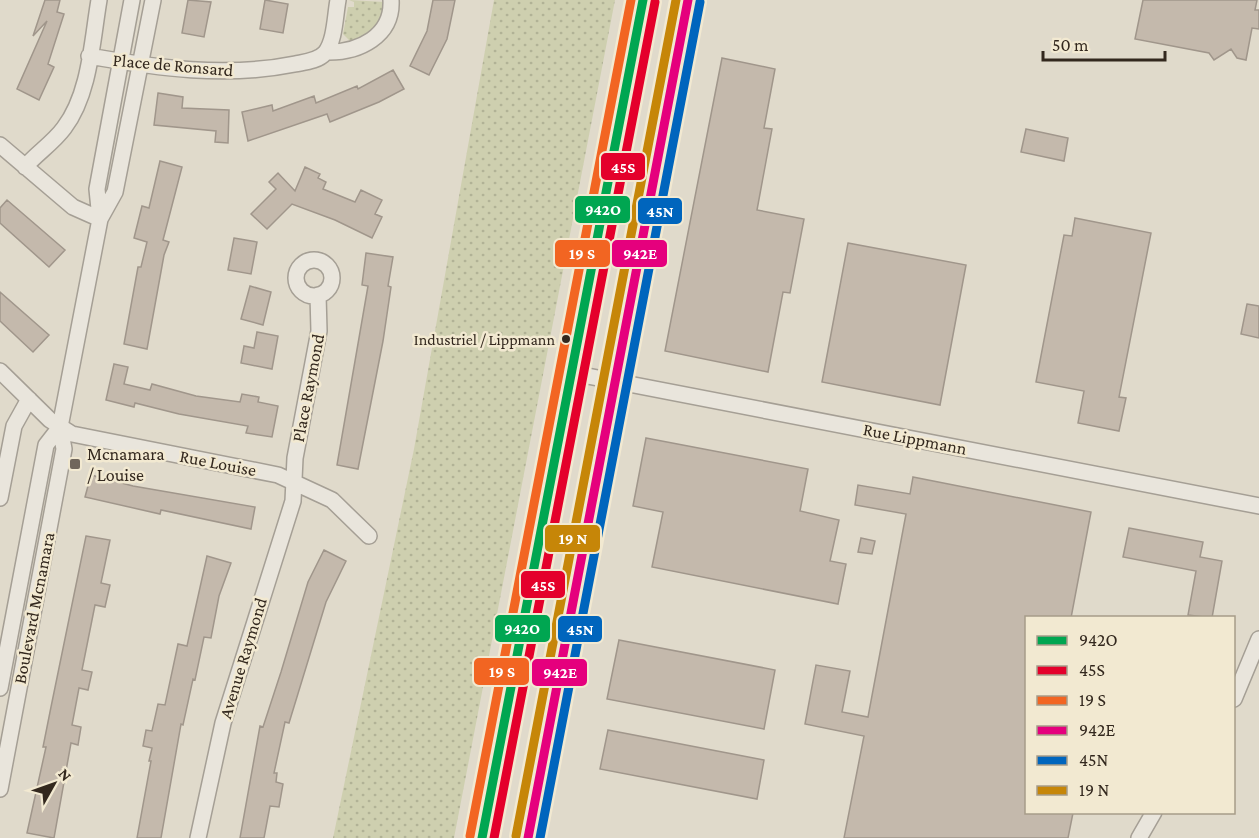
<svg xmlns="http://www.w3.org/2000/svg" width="1259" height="838" font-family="'Crimson Pro',serif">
<defs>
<pattern id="grass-dots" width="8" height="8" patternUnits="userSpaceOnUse" patternTransform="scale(1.5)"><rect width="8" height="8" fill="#cecfaf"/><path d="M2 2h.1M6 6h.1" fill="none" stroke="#b1b296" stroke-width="1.8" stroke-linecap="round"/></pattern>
</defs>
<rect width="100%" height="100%" fill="#e0dacb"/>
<path fill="url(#grass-dots)" d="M349 0 384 2C382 24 371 37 350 41L343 34 348 7H354V2Z
M494 0H615L454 838H333L414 449Z"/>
<path fill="#c4b9ac" stroke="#a0968b" stroke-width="1.5" d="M45 0H60L57 12 64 14 48 64 54 67 39 100 17 89 47 21 33 36Z
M188 0 211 2 204 37 182 33Z
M265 0 288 4 283 33 260 29Z
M433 0H455L447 39 429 75 410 66 427 31Z
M1143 0H1257L1255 10H1259V29L1252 28 1246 60 1237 58 1231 49 1214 60 1209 53 1135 39Z
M722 58 775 69 764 128 772 129 757 210 804 219 790 293 783 292 768 372 665 351Z
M393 70 404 89 379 102 330 122 327 114 248 141 242 112 272 105 273 111 314 96 316 103 357 86 358 89Z
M158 93 183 97 182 108 229 110 228 143 215 142 216 131 154 125Z
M1026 129 1068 138 1064 161 1021 152Z
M160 161 182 167 163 240 169 242 164 255 147 349 124 344 138 267H141L147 242 134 238 142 206 149 208Z
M305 167 320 174 318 178 326 182 323 189 355 202 361 190 382 200 375 214 382 217 372 238 335 220 292 204 267 229 251 214 276 189 269 182 278 173 295 191Z
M7 200 65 250 49 267 0 223V208Z
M1075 218 1151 233 1119 397 1126 398 1119 431 1078 423 1084 391 1036 382 1064 235 1072 236Z
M234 238 257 242 251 274 228 270Z
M848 243 966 265 940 405 822 382Z
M366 253 393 257 388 286 391 287 383 341 358 469 337 465 368 286 362 285Z
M250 286 271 292 263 325 241 319Z
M0 292 49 335 33 352 0 321Z
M1247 304 1259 306V338L1241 334Z
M257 332 278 336 272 369 241 363 244 346 254 348Z
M114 364 128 367 124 384 150 390 152 384 196 396 240 402 242 394 259 397 258 402 278 406 272 437 246 433 248 426 179 414 135 403 134 407 106 400Z
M646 438 808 469 800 511 839 520 830 561 846 564 838 604 652 567 663 512 633 506Z
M91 475 133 486 255 507 251 529 161 510 160 514 85 497Z
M913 477 1091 512 1071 618H1026V813H1073L1068 838H844L864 736 805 724 816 665 850 671 842 712 868 717 906 514 855 505 858 485 910 494Z
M1129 528 1203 542 1200 557 1222 561 1212 618 1188 615 1196 571 1123 557Z
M86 536 110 540 101 583 110 585 105 607 95 605 82 670 92 672 88 690 79 688 72 725 81 727 78 745 71 743 54 838 27 833 46 747H43L51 707Z
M861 538 875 541 872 554 858 552Z
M324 550 346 561 326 602 289 723 285 722 274 773H277L276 782 283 784 279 807 270 806 264 838H240L260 726 263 727 281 672 308 582Z
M207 556 231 563 219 596 211 638 204 637 195 680 193 679 183 725 181 724 161 838H137L151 761H149L152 748 143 746 146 730 152 731 158 704 165 705 178 644 187 646Z
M619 640 775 670 764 729 607 699Z
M608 730 764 760 757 799 600 769Z"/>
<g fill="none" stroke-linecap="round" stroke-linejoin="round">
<g stroke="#a59f95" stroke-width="18">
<path id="street" d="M326 52C359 53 393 36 391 0
M89 56C157 68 226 78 295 64 305 62 318 61 325 53 335 41 335 16 338 0
M0 145 73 207 100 219
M25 167C37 153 53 143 64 128 90 94 92 41 99 0
M100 219 115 192 153 0
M296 278a18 18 0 1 1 36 0a18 18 0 1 1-36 0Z
M0 371 50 420 72 434 278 475 332 500 369 536
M572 373 1259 506
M0 498 14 426 29 399
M0 688 46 445 60 427
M1234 699 1259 639
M0 789 64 449 60 427 100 219 97 189 132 0
M198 838 223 723 293 501 295 458 319 331 318 295
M1139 838 1154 812"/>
</g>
<g stroke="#958f84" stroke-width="24">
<path id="secondary" d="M482 838 643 0
M528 838 688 0"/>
</g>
<use href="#street" stroke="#e9e5dc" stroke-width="15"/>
<use href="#secondary" stroke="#e9e5dc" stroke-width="21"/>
<g stroke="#f2e9d1" stroke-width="14">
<path id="bus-1" d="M482 838 643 0"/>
</g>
<g stroke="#f2e9d1" stroke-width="14">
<path id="bus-2" d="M494 838 655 2"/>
</g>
<g stroke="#f2e9d1" stroke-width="14">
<path id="bus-3" d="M470 836 631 0"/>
</g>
<g stroke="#f2e9d1" stroke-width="14">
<path id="bus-4" d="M528 838 688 0"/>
</g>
<g stroke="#f2e9d1" stroke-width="14">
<path id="bus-5" d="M540 838 700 2"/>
</g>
<g stroke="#f2e9d1" stroke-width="14">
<path id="bus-6" d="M516 836 676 0"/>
</g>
<use href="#bus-1" stroke="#00a651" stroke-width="9"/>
<use href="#bus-2" stroke="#e4002b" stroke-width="9"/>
<use href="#bus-3" stroke="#f26522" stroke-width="9"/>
<use href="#bus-4" stroke="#e5007d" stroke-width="9"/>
<use href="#bus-5" stroke="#0065bd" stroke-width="9"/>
<use href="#bus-6" stroke="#c68608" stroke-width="9"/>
</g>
<circle fill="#33281e" stroke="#f2e9d1" stroke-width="2" cx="566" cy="339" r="5"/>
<rect fill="#70665b" stroke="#f2e9d1" stroke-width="2" x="69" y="458" width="12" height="12" rx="3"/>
<g text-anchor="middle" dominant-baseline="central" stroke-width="5" stroke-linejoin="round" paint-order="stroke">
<g font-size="16" fill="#33281e" stroke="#f2e9d1" text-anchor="end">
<text x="555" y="339">Industriel / Lippmann</text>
</g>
<g font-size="18" fill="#33281e" stroke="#f2e9d1">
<text transform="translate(173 65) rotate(5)">Place de Ronsard</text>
<text transform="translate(308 388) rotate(-79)">Place Raymond</text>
<text transform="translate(915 439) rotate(11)">Rue Lippmann</text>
<text transform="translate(218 463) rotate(11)">Rue Louise</text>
<text transform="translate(34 608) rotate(-79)">Boulevard Mcnamara</text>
<text transform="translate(243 658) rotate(-73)">Avenue Raymond</text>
</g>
<g font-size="18" fill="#33281e" stroke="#f2e9d1" text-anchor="start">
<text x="87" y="454">Mcnamara<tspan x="87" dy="21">/ Louise</tspan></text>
</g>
</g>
<g stroke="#f2e9d1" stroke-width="2">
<rect x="600" y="152" width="46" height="29" rx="6" fill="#e4002b"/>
<rect x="574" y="195" width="57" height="29" rx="6" fill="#00a651"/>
<rect x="637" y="197" width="46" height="28" rx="6" fill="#0065bd"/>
<rect x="554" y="239" width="57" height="29" rx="6" fill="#f26522"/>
<rect x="611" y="239" width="57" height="29" rx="6" fill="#e5007d"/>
<rect x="544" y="524" width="57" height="29" rx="6" fill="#c68608"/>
<rect x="520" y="570" width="46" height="29" rx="6" fill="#e4002b"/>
<rect x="494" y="614" width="57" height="29" rx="6" fill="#00a651"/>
<rect x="557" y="615" width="46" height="28" rx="6" fill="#0065bd"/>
<rect x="473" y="657" width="57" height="29" rx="6" fill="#f26522"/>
<rect x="531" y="658" width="57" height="29" rx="6" fill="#e5007d"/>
</g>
<g font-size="16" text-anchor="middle" font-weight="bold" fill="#fff">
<text x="623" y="173">45S</text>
<text x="603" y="215">942O</text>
<text x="660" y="217">45N</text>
<text x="582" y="259">19 S</text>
<text x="640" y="259">942E</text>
<text x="573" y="544">19 N</text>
<text x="543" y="591">45S</text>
<text x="522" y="634">942O</text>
<text x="580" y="635">45N</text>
<text x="502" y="677">19 S</text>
<text x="560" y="678">942E</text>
</g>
<rect x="1025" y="616" width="210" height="198" fill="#f2e9d1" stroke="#a69c89" stroke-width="1.5"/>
<rect x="1037" y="636" width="30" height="9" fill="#00a651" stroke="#a69c89" stroke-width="1.5"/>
<text x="1079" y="646" font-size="18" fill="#33281e">942O</text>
<rect x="1037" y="666" width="30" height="9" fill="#e4002b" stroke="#a69c89" stroke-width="1.5"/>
<text x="1079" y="676" font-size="18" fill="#33281e">45S</text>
<rect x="1037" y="696" width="30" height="9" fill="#f26522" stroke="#a69c89" stroke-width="1.5"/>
<text x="1079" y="706" font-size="18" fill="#33281e">19 S</text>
<rect x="1037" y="726" width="30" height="9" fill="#e5007d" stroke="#a69c89" stroke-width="1.5"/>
<text x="1079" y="736" font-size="18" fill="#33281e">942E</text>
<rect x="1037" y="756" width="30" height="9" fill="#0065bd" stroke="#a69c89" stroke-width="1.5"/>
<text x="1079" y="766" font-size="18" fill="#33281e">45N</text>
<rect x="1037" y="786" width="30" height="9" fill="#c68608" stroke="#a69c89" stroke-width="1.5"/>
<text x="1079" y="796" font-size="18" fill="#33281e">19 N</text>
<g transform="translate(54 784) rotate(50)" stroke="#f2e9d1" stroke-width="4.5" paint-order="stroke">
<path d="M0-4.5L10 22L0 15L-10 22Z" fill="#33281e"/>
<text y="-9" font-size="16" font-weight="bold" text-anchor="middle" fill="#33281e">N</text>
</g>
<path d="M1043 51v9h122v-9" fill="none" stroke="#33281e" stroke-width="3"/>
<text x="1052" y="51" font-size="18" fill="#33281e" stroke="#f2e9d1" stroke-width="4.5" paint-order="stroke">50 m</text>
</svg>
